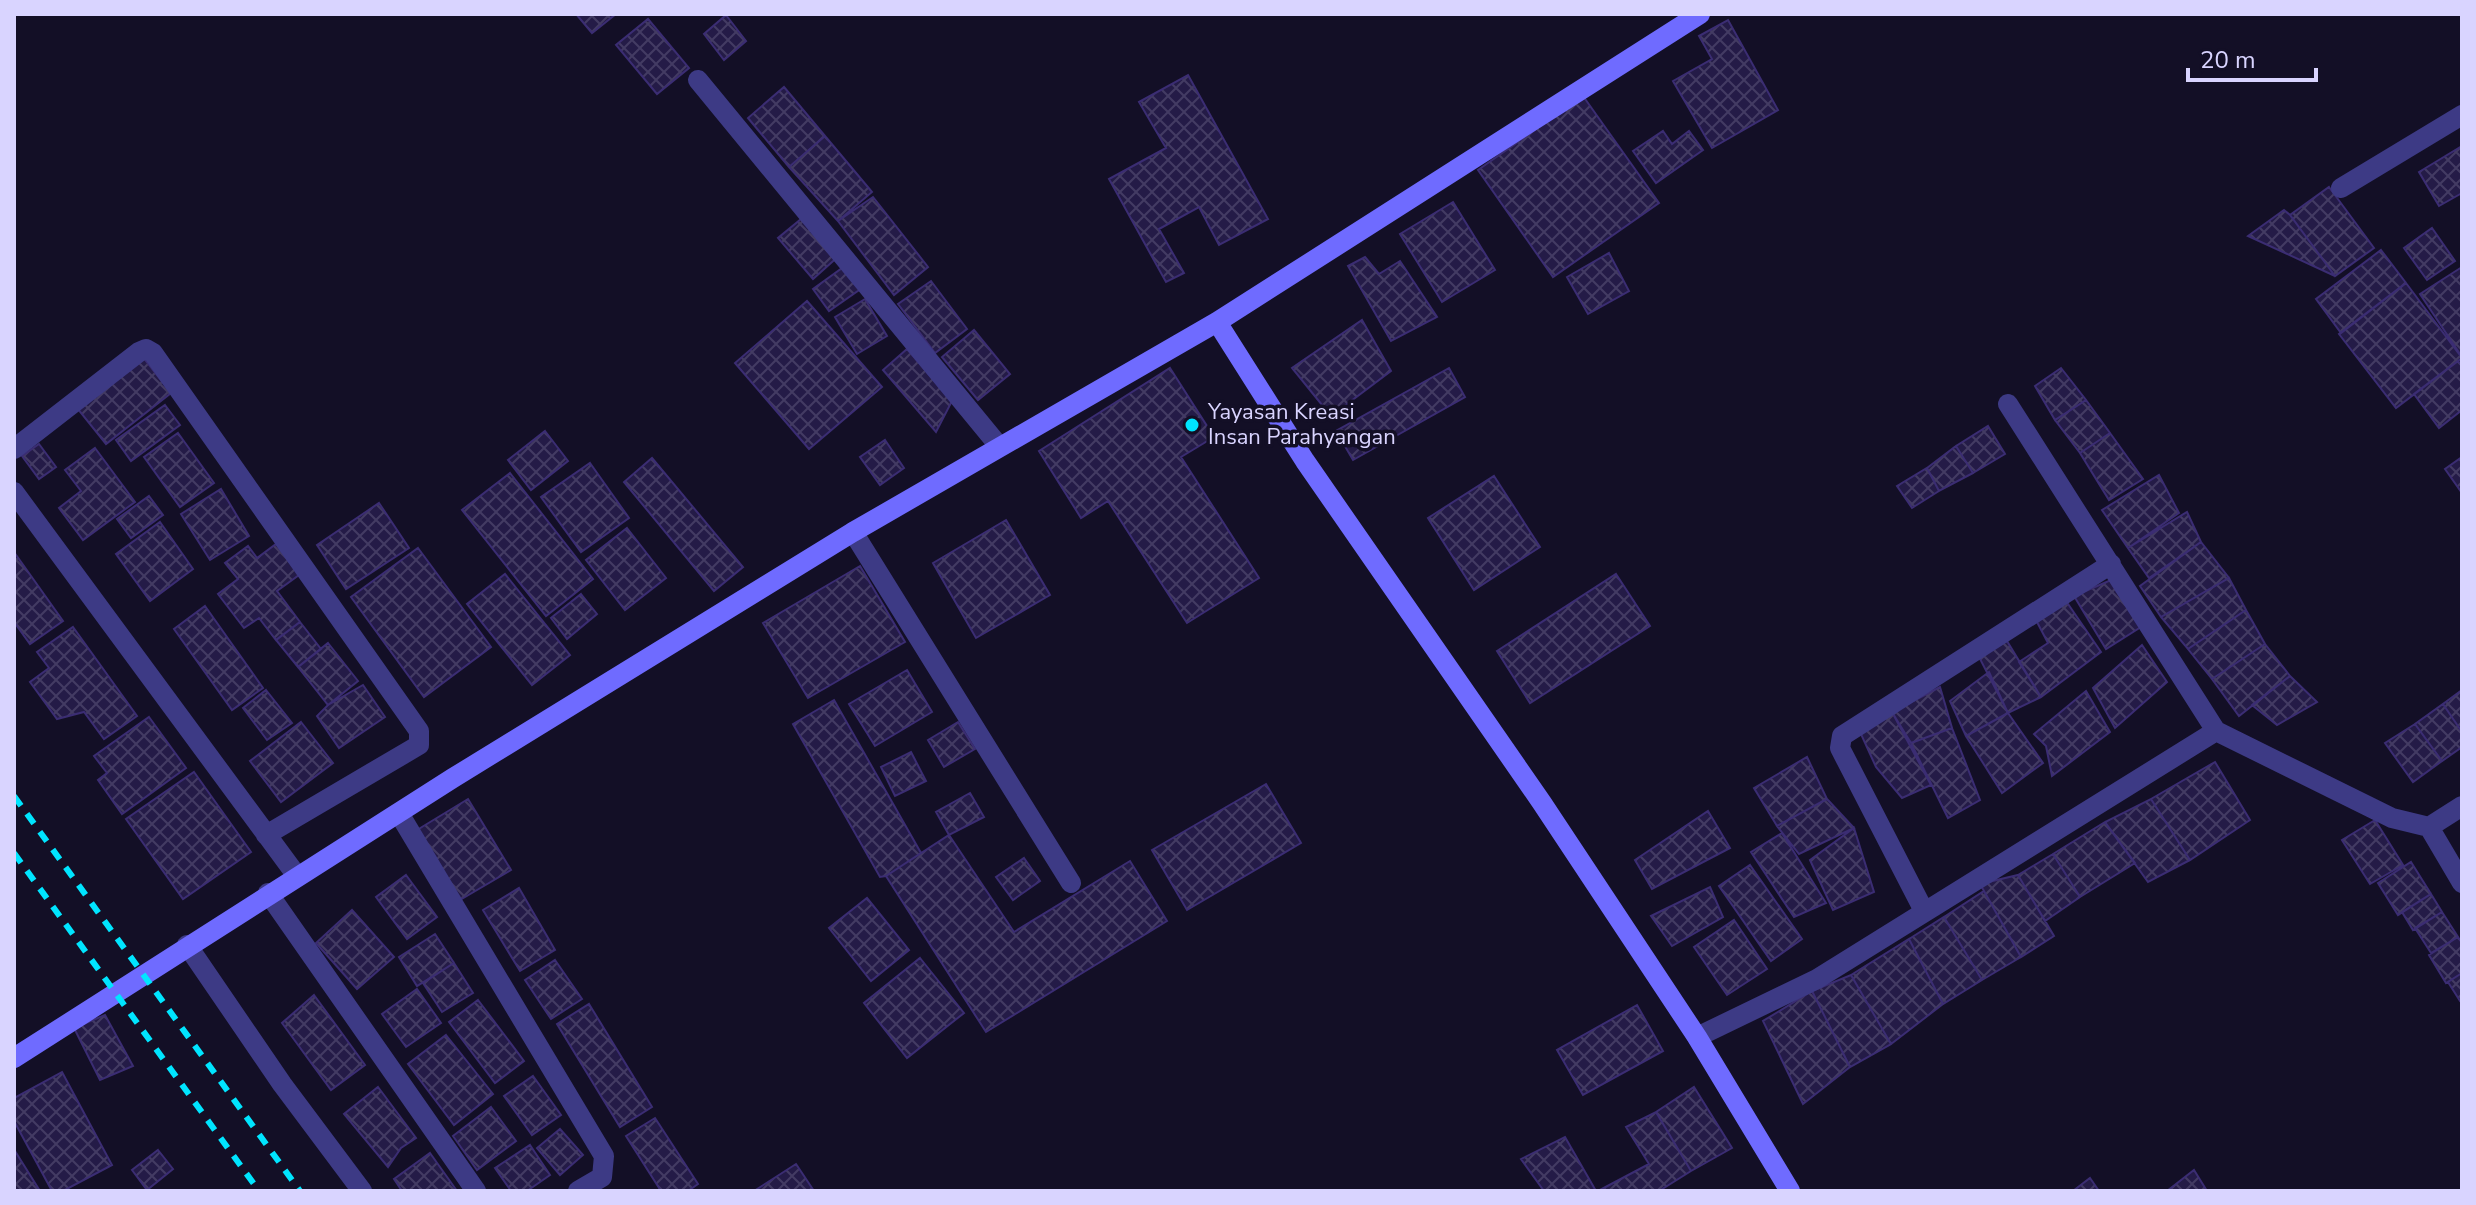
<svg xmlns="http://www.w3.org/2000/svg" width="2476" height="1205" font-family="'Nunito Sans',sans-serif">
<defs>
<pattern id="building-cross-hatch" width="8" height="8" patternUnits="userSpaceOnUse" patternTransform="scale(2)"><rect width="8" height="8" fill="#241b47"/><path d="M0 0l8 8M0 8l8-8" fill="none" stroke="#433b63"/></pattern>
</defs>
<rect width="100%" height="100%" fill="#130f26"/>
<path fill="url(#building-cross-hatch)" stroke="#3b2d73" stroke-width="2" d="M576 14H616L592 33Z
M726 15 746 41 724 60 704 34Z
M648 19 689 68 657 94 616 45Z
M1728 20 1778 110 1712 148 1673 81 1712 59 1699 36Z
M1188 75 1268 219 1219 245 1199 207 1159 229 1184 273 1166 282 1109 179 1166 148 1139 102Z
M784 87 825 136 789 167 748 118Z
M1583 96 1659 203 1553 277 1478 170Z
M1663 131 1672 144 1689 131 1703 150 1656 183 1633 151Z
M825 136 872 192 838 221 789 167Z
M2462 146V193L2439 206 2419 172Z
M2329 187 2374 248 2335 276 2290 215Z
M873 197 928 267 894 295 838 221Z
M1453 202 1495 270 1442 302 1400 234Z
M2284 210 2290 215 2335 276 2248 236Z
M806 215 840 255 813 279 778 238Z
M2432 228 2455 261 2427 280 2404 248Z
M2381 250 2406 283 2341 333 2316 299Z
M1609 253 1629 291 1588 314 1567 277Z
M1365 257 1379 274 1400 261 1437 317 1391 341 1348 266Z
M845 266 862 288 829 311 813 289Z
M2462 267V352L2460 354 2420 294Z
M931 281 967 329 935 353 898 304Z
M2406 283 2462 358 2396 408 2339 334Z
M865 299 887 336 857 354 835 317Z
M807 301 882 387 809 449 735 363Z
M1362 320 1391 371 1331 416 1292 368Z
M974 330 1010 374 978 400 942 357Z
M907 349 952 401 936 432 883 370Z
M142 356 171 393 106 444 77 408Z
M2458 361 2462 366V410L2439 428 2414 394Z
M1170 368 1214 437 1181 457 1259 578 1187 623 1108 501 1081 518 1039 451Z
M1449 368 1465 397 1353 460 1336 431Z
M2061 368 2086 400 2055 420 2035 386Z
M2086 400 2110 433 2080 453 2055 420Z
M165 405 180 425 131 461 116 440Z
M1988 426 2005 454 1973 473 1956 446Z
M545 431 568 461 531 490 508 460Z
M178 433 214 483 180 507 144 457Z
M2110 433 2143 479 2109 500 2080 453Z
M885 440 904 468 880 485 860 457Z
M39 444 56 467 39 479 22 456Z
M1956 446 1973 473 1939 491 1927 468Z
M95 448 135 502 83 540 59 508 81 491 65 470Z
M2462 457V493L2445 469Z
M652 458 743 567 714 591 624 482Z
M590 463 629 518 581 552 541 497Z
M1927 468 1939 491 1912 508 1897 486Z
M510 473 593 579 546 616 462 510Z
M2159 475 2179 513 2128 548 2102 510Z
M1494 476 1540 547 1474 590 1428 518Z
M221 489 249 536 210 560 181 514Z
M149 496 163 515 131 538 117 519Z
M379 503 409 548 346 589 317 545Z
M2187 512 2201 542 2149 578 2128 548Z
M1006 520 1050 595 976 638 933 563Z
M160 522 193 569 150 601 116 554Z
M627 528 666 578 625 610 586 560Z
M2201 542 2229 578 2161 617 2140 586Z
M276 544 299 575 277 591 300 622 276 640 259 618 244 628 218 594 238 579 225 563 248 546 257 558Z
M418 548 491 647 424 697 351 597Z
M14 552 63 621 30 644 14 622Z
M860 566 905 642 808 698 763 623Z
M505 574 570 655 532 685 467 604Z
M1616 574 1650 626 1530 703 1497 651Z
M2229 578 2246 610 2188 649 2161 617Z
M2111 580 2141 627 2106 649 2074 596Z
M581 594 597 614 567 639 551 618Z
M2066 601 2101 652 2041 697 2019 662 2048 643 2037 622Z
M205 606 263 688 232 710 174 629Z
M2246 610 2265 644 2212 679 2188 649Z
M300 622 321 649 298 667 276 640Z
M73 627 137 716 104 739 84 712 57 719 30 682 49 668 37 652Z
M2007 641 2041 697 2008 713 1979 657Z
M328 643 358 681 328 705 298 667Z
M2265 644 2290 676 2239 716 2212 679Z
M2142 645 2167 682 2115 728 2093 688Z
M907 670 932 712 875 746 849 704Z
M1989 672 2008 713 1966 736 1950 701Z
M2290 676 2317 702 2277 725 2252 705Z
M363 685 385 717 339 748 317 716 328 705Z
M1940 687 1952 728 1911 743 1892 712Z
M266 690 292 723 267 740 243 708Z
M2462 690V732L2443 704Z
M2086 691 2110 732 2052 776 2046 746 2034 734Z
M834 700 921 853 886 876 880 877 793 724Z
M2443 704 2462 732V747L2442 761 2415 724Z
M1892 712 1931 785 1902 798 1876 767 1860 732Z
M2008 713 2043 763 2002 793 1966 736Z
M149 717 186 768 122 814 98 780 107 773 94 756Z
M301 722 333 763 281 802 250 761Z
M958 722 975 749 944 767 928 740Z
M2415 724 2442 761 2413 782 2385 743Z
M1952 728 1980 800 1948 818 1911 743Z
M911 752 926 781 895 796 881 767Z
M1807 757 1827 799 1777 826 1754 788Z
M2215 762 2250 820 2190 860 2151 799Z
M194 772 251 852 183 899 126 819Z
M1266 784 1301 843 1187 910 1152 850Z
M970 793 984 817 949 835 936 812Z
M468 799 511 870 460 900 417 830Z
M1827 799 1854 828 1799 854 1777 826Z
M2151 799 2190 860 2148 882 2105 822Z
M1708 811 1730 848 1652 889 1635 860Z
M2375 820 2403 865 2370 884 2342 840Z
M2105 822 2135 863 2080 897 2053 854Z
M1854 828 1874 892 1833 910 1810 860Z
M1782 833 1826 903 1794 917 1751 852Z
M949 835 1014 932 1130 861 1167 921 986 1032 886 876Z
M2053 854 2080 897 2045 921 2018 875Z
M1024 858 1040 881 1013 900 996 877Z
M2411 862 2431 894 2398 915 2378 883Z
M1750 865 1802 939 1771 961 1719 886Z
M406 875 437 917 407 939 376 897Z
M2018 875 2054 936 2021 957 1980 884Z
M1710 887 1723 917 1672 946 1651 916Z
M519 888 555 950 520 971 483 910Z
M1984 891 2021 957 1982 980 1944 917Z
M2431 894 2442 912 2413 930 2402 912Z
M867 898 909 950 871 981 829 928Z
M352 910 394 957 357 989 316 943Z
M2442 912 2458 937 2431 953 2415 928Z
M1944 917 1982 980 1943 1004 1909 939Z
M1734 920 1767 969 1727 995 1694 947Z
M435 934 454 963 417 986 399 957Z
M2458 937 2462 943V973L2446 983 2429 955Z
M1909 939 1943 1004 1891 1044 1851 975Z
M920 958 964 1013 907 1058 864 1003Z
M555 960 582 999 551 1019 525 980Z
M454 963 473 993 442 1012 423 983Z
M2462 973V1000L2460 1001 2448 982Z
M1851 975 1891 1044 1850 1067 1812 991Z
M417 989 441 1023 406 1047 382 1014Z
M1812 991 1850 1067 1803 1104 1763 1021Z
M314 995 365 1065 331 1090 282 1023Z
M478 1000 524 1061 495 1083 449 1022Z
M589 1004 652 1107 620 1127 557 1024Z
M1637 1005 1663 1051 1583 1095 1557 1050Z
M105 1015 133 1066 100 1080 74 1028Z
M446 1035 493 1094 454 1125 408 1064Z
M62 1072 112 1165 63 1191H52L14 1121V1098Z
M533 1076 561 1115 532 1135 504 1096Z
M378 1087 416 1138 401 1148 388 1167 344 1114Z
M1694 1087 1732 1148 1691 1171 1656 1112Z
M491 1107 516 1141 477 1170 453 1136Z
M1656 1112 1691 1171 1659 1191H1598L1649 1164 1626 1127Z
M655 1118 698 1184 688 1191H661L626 1136Z
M560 1129 583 1155 560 1175 537 1148Z
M1565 1137 1596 1191H1544L1521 1159Z
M530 1145 550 1175 527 1191H511L495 1168Z
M158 1150 173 1169 147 1190 132 1170Z
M15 1151 40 1191H14Z
M430 1153 457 1191H402L394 1179Z
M796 1164 814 1191H754Z
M2194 1170 2207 1191H2167Z
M2090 1178 2099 1191H2073Z"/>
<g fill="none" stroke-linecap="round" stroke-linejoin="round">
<path stroke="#3d3a85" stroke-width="20" d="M698 80 999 446
M2341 188 2462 115
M2008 404 2216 731
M14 449 139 352 146 349 153 353 419 731V745L266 835
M14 492 297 876
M853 532 1071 883
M400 815 604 1156 602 1177 578 1191
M2429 827 2462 883
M268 893 476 1191
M1924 911 1840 748 1842 736 2111 564
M187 945 282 1084 362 1191
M1697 1037 1817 979 2216 731 2392 818 2429 827 2462 806"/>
<path stroke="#6f6bff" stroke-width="20" d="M1217 322 1305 461 1542 803 1697 1037 1790 1191
M14 1058 453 778 853 532 1217 322 1700 14"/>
<path stroke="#00e5ff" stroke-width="6" stroke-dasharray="12 10" stroke-linecap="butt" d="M14 796 300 1191
M14 853 259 1191"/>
</g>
<circle fill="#00e5ff" stroke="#130f26" stroke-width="3" cx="1192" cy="425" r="8"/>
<g text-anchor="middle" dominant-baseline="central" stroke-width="7" stroke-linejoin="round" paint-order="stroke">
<g font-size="22" fill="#d9d4ff" stroke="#130f26" text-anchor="start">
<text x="1208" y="412">Yayasan Kreasi<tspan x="1208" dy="25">Insan Parahyangan</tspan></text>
</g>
</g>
<rect width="2476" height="1205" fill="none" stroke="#d9d4ff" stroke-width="32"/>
<path d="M2188 68v12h128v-12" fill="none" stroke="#d9d4ff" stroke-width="4"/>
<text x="2200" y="68" font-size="24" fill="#d9d4ff" stroke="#130f26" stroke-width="6" paint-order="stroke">20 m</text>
</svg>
